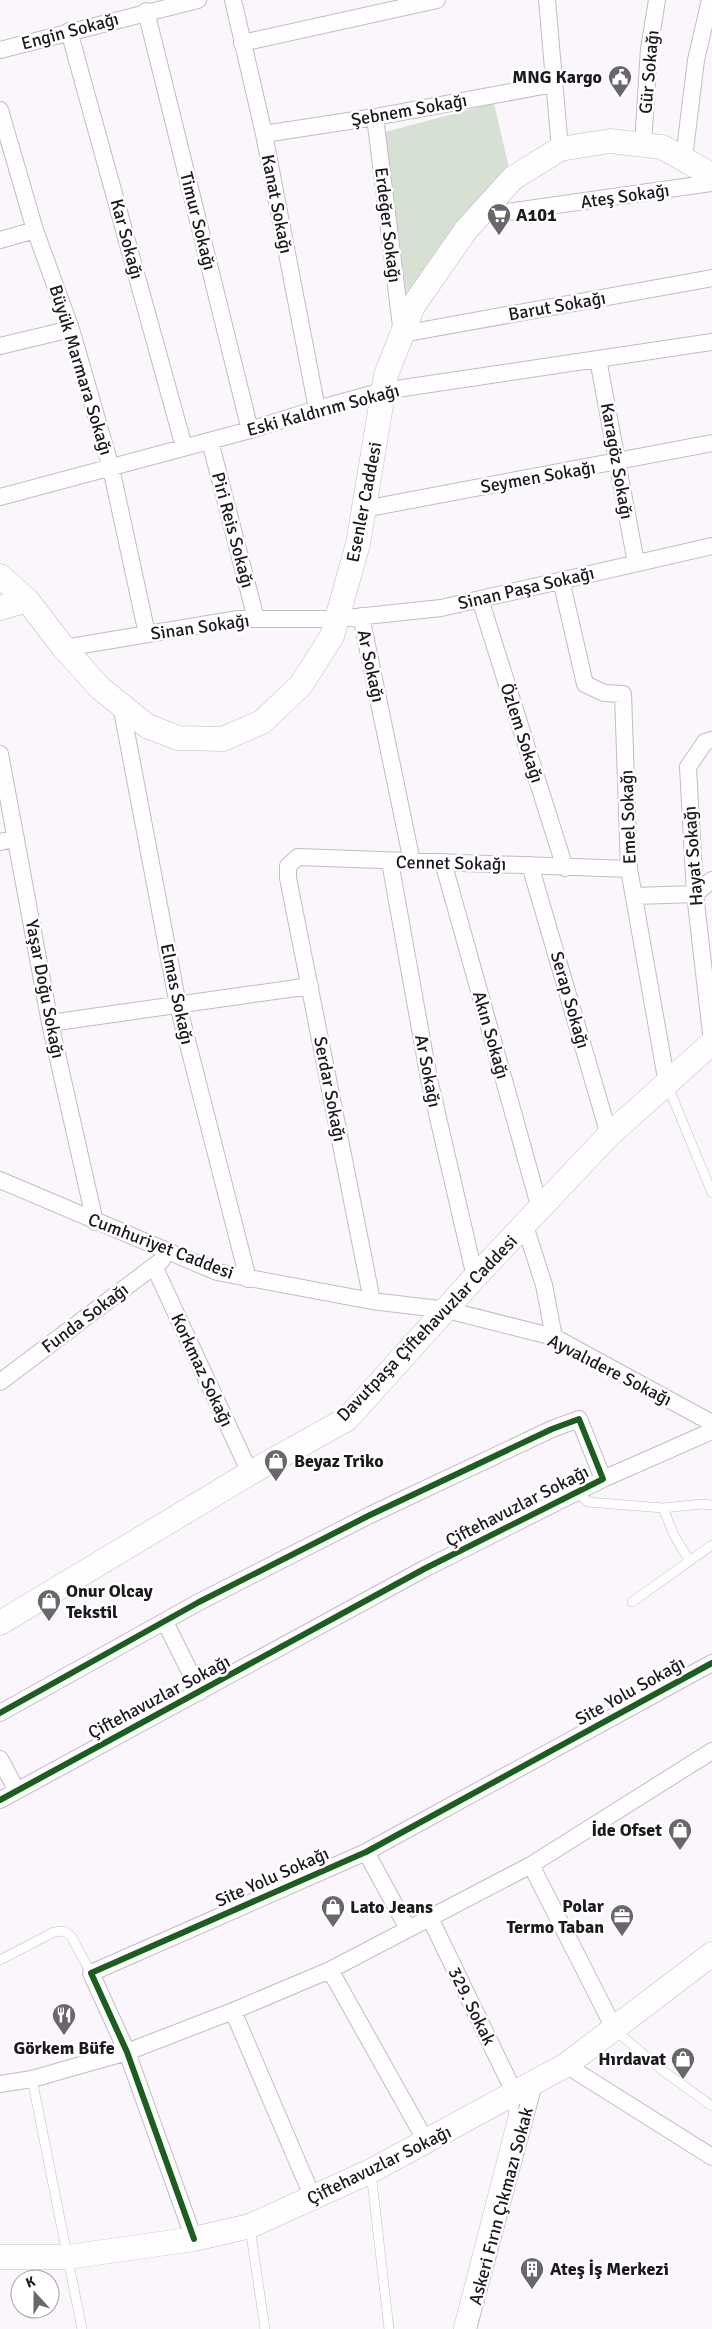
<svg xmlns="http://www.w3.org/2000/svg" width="712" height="2329" font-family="Signika,sans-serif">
<rect width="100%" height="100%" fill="#faf6fb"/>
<path fill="#d7e1d3" d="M494 103 509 168 438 248 407 299 385 132Z"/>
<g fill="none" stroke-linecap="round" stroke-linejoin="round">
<g stroke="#c1bdc2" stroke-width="10">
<path id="lane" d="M667 1084 712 1193
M577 1492 588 1502 663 1508 702 1504 712 1505
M663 1508 674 1535 689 1560
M632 1602 712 1545
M0 1960 54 1932 64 1931 71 1936 91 1973
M615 2030 662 2070 712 2106
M32 2079 82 2329
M371 2172 389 2329
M250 2228 265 2329
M458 2329 513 2117 515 2096"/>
</g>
<g stroke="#c1bdc2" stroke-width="18">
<path id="street" d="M233 0 264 134 317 409
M547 0 560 149
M146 11 250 430
M69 31 184 447
M242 43 437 0
M0 50 198 0
M0 110 35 230 71 329 111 468 147 634
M375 117 402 334 712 278
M264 134 375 117 554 84
M643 145 649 49 657 0
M684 158 696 60 710 0
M479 216 712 183
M0 240 35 230
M0 346 71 329
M598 359 636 563
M210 441 256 619
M0 497 250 430 317 409 383 391 712 342
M364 509 712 443
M561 580 585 684 604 693 623 694 629 869 667 1084
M480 599 565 868
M361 616 412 862
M64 648 238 619H337L441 608 712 546
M121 705 178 1005 248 1279
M712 740 705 742 688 767 695 894 712 1042
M0 754 50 1023 95 1222
M0 842 16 838
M390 862 429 1079 475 1277
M443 862 540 1209
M530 865 609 1135
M634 896 695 894 712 880
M50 1023 310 986
M0 1180 217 1272 372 1301 447 1310 554 1337 712 1423
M525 1226 544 1285 554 1337
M154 1266 250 1473
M372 1301 288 878V866L298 857 629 869
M0 1382 162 1260
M603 1479 712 1431
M165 1622 200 1692
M0 1713 199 1602 370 1515 552 1429 579 1419 603 1479 424 1569 0 1800
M0 1759 17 1791
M366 1852 408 1929
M531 1865 615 2030
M430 1918 515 2094
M330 1970 427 2143
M233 2011 313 2198
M566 2065 712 2157
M0 2084 32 2079 127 2052 233 2011 330 1970 531 1865 712 1751
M194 2239 127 2052 91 1973 366 1852 712 1663
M468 2329 534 2084"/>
</g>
<g stroke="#c1bdc2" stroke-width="25">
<path id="secondary" d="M0 576 27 600 64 648 100 688 147 726 178 738 223 739 262 722 301 685 332 636 358 544 386 375 413 306 466 230 513 178 560 149 610 141 662 147 712 175
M0 608 27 600
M0 1623 250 1473 347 1419 475 1277 609 1135 712 1043
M0 2257H68L194 2239 250 2226 371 2171 566 2065 712 1954"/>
</g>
<use href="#lane" stroke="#fefefe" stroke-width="9"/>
<use href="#street" stroke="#fefefe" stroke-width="16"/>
<use href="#secondary" stroke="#fefefe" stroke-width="24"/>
<g stroke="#fff" stroke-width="9">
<path id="cycleway" d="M0 1713 199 1602 370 1515 552 1429 579 1419 603 1479 424 1569 0 1800
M194 2239 127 2052 91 1973 366 1852 712 1663"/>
</g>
<use href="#cycleway" stroke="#1b5e20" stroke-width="6"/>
</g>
<defs>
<g id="civic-pin" transform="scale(1.25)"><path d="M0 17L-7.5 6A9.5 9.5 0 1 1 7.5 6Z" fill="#6a676c" stroke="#fff"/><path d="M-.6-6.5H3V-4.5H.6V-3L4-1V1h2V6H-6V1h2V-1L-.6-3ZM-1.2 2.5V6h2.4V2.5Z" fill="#fff"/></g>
<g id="supermarket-pin" transform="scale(1.25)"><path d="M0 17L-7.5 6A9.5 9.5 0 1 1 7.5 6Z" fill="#6a676c" stroke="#fff"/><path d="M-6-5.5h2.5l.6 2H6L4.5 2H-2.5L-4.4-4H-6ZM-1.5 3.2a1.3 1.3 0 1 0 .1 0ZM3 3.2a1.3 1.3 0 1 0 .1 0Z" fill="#fff"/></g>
<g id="shop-pin" transform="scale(1.25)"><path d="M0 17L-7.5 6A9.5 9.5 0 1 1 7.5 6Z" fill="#6a676c" stroke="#fff"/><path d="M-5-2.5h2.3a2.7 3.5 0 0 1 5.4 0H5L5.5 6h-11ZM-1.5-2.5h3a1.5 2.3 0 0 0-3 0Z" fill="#fff"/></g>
<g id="office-pin" transform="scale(1.25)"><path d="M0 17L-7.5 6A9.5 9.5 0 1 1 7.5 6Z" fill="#6a676c" stroke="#fff"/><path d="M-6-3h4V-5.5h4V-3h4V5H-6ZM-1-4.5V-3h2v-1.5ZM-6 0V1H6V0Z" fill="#fff"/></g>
<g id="restaurant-pin" transform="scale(1.25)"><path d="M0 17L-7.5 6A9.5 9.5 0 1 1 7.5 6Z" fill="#6a676c" stroke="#fff"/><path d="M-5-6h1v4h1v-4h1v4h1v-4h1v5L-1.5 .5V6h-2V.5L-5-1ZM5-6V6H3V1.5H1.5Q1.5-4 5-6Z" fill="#fff"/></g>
<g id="building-pin" transform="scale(1.25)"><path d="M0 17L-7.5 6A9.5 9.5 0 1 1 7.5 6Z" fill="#6a676c" stroke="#fff"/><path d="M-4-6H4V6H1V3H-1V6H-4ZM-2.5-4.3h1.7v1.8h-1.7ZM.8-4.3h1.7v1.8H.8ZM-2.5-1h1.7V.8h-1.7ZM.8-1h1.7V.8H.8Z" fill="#fff"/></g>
</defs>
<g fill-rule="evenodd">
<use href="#civic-pin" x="620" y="77"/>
<use href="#supermarket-pin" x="499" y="215"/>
<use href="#shop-pin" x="276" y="1461"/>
<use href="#shop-pin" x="49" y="1601"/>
<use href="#shop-pin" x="680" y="1830"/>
<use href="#shop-pin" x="333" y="1907"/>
<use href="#office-pin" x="622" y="1916"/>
<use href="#restaurant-pin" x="64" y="2015"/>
<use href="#shop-pin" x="683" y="2059"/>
<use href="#building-pin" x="532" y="2269"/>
</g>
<g text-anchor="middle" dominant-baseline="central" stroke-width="5" stroke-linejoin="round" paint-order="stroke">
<g font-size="18" fill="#1d1a1f" stroke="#fff">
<text transform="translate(70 31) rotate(-15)">Engin Sokağı</text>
<text transform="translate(649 72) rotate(-85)">Gür Sokağı</text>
<text transform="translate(409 110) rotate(-10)">Şebnem Sokağı</text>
<text transform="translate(625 196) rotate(-8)">Ateş Sokağı</text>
<text transform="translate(277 204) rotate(79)">Kanat Sokağı</text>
<text transform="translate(198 221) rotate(76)">Timur Sokağı</text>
<text transform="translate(388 225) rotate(83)">Erdeğer Sokağı</text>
<text transform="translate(127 239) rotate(75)">Kar Sokağı</text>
<text transform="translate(557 306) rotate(-10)">Barut Sokağı</text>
<text transform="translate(81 370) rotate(73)">Büyük Marmara Sokağı</text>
<text transform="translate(323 410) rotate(-15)">Eski Kaldırım Sokağı</text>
<text transform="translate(617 461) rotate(80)">Karagöz Sokağı</text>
<text transform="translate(538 477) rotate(-10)">Seymen Sokağı</text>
<text transform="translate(364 502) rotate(-79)">Esenler Caddesi</text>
<text transform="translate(233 530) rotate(75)">Piri Reis Sokağı</text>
<text transform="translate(526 588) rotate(-13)">Sinan Paşa Sokağı</text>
<text transform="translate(200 627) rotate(-8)">Sinan Sokağı</text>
<text transform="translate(371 666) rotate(78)">Ar Sokağı</text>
<text transform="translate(522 733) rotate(72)">Özlem Sokağı</text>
<text transform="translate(628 817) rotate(-92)">Emel Sokağı</text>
<text transform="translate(693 856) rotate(-94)">Hayat Sokağı</text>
<text transform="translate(451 863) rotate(1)">Cennet Sokağı</text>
<text transform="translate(45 989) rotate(79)">Yaşar Doğu Sokağı</text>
<text transform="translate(177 994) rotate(78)">Elmas Sokağı</text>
<text transform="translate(570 1000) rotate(74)">Serap Sokağı</text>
<text transform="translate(491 1035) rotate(74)">Akın Sokağı</text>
<text transform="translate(428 1071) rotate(79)">Ar Sokağı</text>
<text transform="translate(330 1089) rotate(79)">Serdar Sokağı</text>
<text transform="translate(161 1246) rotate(21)">Cumhuriyet Caddesi</text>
<text transform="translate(85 1318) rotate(-37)">Funda Sokağı</text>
<text transform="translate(427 1328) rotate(-46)">Davutpaşa Çiftehavuzlar Caddesi</text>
<text transform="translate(202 1370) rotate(65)">Korkmaz Sokağı</text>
<text transform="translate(610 1370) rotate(27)">Ayvalıdere Sokağı</text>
<text transform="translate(517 1506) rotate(-27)">Çiftehavuzlar Sokağı</text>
<text transform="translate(630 1691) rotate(-29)">Site Yolu Sokağı</text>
<text transform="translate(159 1697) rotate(-28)">Çiftehavuzlar Sokağı</text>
<text transform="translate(272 1877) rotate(-24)">Site Yolu Sokağı</text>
<text transform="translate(472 2006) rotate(64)">329. Sokak</text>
<text transform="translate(379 2165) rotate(-26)">Çiftehavuzlar Sokağı</text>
<text transform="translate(501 2206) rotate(-75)">Askeri Fırın Çıkmazı Sokak</text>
</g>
<g font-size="18" font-weight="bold" fill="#1d1a1f" stroke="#fff" text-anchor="start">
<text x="602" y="77" text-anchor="end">MNG Kargo</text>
<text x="516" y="215">A101</text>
<text x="294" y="1461">Beyaz Triko</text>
<text x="66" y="1591">Onur Olcay<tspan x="66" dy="21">Tekstil</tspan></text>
<text x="662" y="1830" text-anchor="end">İde Ofset</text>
<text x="604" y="1906" text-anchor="end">Polar<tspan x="604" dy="21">Termo Taban</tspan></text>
<text x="350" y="1907">Lato Jeans</text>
<text x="64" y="2048" text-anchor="middle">Görkem Büfe</text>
<text x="666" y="2059" text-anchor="end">Hırdavat</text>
<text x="550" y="2269">Ateş İş Merkezi</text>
</g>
</g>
<g transform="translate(35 2294) rotate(339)"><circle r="24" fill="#ffffff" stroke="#a5a3a5"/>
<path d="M0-4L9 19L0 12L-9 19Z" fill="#6a676c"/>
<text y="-8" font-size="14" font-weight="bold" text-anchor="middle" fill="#1d1a1f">K</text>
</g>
</svg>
